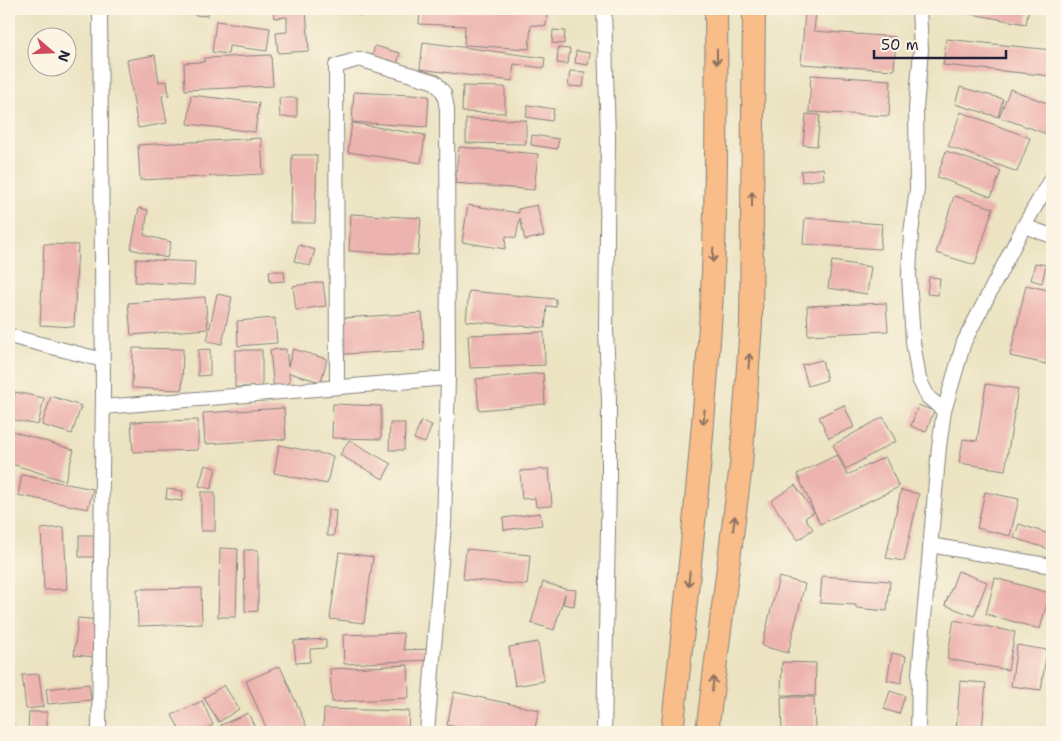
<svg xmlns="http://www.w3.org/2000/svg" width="1061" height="741" font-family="'Shantell Sans',sans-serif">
<rect width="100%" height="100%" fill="#fcf5e5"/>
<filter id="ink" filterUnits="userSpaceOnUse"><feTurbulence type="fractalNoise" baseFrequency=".02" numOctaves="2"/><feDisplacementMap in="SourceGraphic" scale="10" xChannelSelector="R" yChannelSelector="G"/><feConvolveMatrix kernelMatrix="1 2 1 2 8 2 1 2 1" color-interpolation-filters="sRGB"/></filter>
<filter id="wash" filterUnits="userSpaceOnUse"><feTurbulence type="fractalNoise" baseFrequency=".0096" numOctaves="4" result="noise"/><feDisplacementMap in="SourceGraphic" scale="20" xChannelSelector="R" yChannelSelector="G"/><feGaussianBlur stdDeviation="1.12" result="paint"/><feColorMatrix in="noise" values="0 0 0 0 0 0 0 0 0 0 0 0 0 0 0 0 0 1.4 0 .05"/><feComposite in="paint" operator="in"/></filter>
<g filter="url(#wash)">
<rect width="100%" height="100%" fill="#ebe3c1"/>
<g id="blocks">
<path fill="#edb3ae" d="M195 9H209L208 16 194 15Z
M273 9H306L309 51 278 53 276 33 287 32V17L274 18Z
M339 9H364L362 16Z
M420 9H547L546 26 531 25 529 49 464 45 465 26 419 24Z
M955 9H1029L1026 24 955 11Z
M805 12H816L814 31 896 37 894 70 801 64Z
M216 21 270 28 267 51 229 46 228 54 212 52Z
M553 30 565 31 564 44 552 43Z
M946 39 1052 50V76L943 65Z
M423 42 545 58 544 68 514 64 512 81 420 69Z
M375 46 400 53 397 64 372 56Z
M558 48 570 49 568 64 557 63Z
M576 51 590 53 588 65 575 63Z
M155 55 159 82 167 81 169 95 162 96 167 123 138 128 127 60Z
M271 55 273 86 185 90 184 63 204 62V58Z
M570 71 585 72 583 87 568 86Z
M811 75 891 80 889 116 809 112Z
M463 86 505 87V113L462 112Z
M960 87 1003 99 998 117 955 104Z
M1010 89 1052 105V129L1050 135 999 117Z
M354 92 429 96 427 127 352 122Z
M191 95 259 103 255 132 188 124Z
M279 98H297V117H280Z
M528 105 554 109 552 121 526 117Z
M961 112 1030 138 1017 172 948 146Z
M806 114 820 115 817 146 803 145Z
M466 119 526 120V144L466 143Z
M352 123 425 135 421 163 348 152Z
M532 135 559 139 557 149 531 145Z
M261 138 263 174 140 180 138 145Z
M459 147 538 154 534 190 455 183Z
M946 151 1001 171 991 197 937 177Z
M292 155H317L315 223H291Z
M823 168 824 179 802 182 801 171Z
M954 196 993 208 975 265 936 253Z
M468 205 519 213 518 209 537 205 544 236 525 240 520 218 516 238 506 236 505 249 462 242Z
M139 208 148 210 144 235 171 242 167 258 131 249Z
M351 214 421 218 418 255 349 251Z
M805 218 882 224 880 249 803 244Z
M44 244 78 245 74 327 40 325Z
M299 245 315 250 310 266 294 261Z
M136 259 195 262 194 285 135 282Z
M832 261 871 267 867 294 828 288Z
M1035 263 1046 265 1042 283 1031 280Z
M269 271H284L285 281 270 282Z
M929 277 940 278 938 295 927 294Z
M323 282 326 306 296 310 293 286Z
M1026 285 1052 291V335L1046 364 1010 356Z
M469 291 556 299V307L547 306 545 328 466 321Z
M217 294 232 297 222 344 207 341Z
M205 297 208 329 131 335 128 303Z
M886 303 888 331 808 335 807 306Z
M422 313 424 350 344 354 342 318Z
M275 318 277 343 238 346 237 321Z
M544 332 545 365 470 368 468 335Z
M133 348 183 349 182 390 132 388Z
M210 349V375L198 376V350Z
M286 349 288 366 293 349 327 359 321 382 289 373 290 388 274 390 270 350Z
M235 350H262V387H235Z
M822 360 827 380 808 386 802 365Z
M543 373 545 404 479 410 476 379Z
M986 384 1018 389 1005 470 959 463 963 439 977 441Z
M15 392 44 398 38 425 9 419Z
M51 396 81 406 72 434 42 425Z
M333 404 381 406V439L332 438Z
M844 405 854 427 829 438 819 417Z
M918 405 934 411 926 432 911 426Z
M284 408 286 439 205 444 203 413Z
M883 417 896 441 846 469 833 445Z
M198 420V450L133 452 131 422Z
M421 421 432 425 425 443 414 439Z
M390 423H405L404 450H389Z
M12 431 74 450 65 481 9 463V440Z
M349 440 391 464 383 479 340 455Z
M279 445 333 456 327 484 274 473Z
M837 455 847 475 885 457 899 487 820 524 797 474Z
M205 465 216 468 211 489 199 486Z
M549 469 552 506 536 507 535 498 522 499 520 471Z
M22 475 93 489 88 509 18 495Z
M795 485 814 512 805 518 813 529 798 540 771 501Z
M167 489 183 491 182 501 166 499Z
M901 490 919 494 904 561 886 558Z
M201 492H215V531H201Z
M985 492 1019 499 1010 536 977 528Z
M328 510 336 511 334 536H327Z
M540 513 542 525 504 530 503 518Z
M1019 524 1052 535V550L1014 538Z
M64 527 67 589 44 590 41 529Z
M79 535H94V557H79Z
M220 548 238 549 236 617H218Z
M466 549 530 555 527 585 463 579Z
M244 550H258V611L245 612Z
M339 552 373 557 364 623 330 619Z
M958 571 987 582 974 616 945 605Z
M822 576 890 581 887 611 856 608V605L820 603Z
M779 577 805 584 788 653 762 646Z
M995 578 1050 593 1040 629 986 614Z
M543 582 565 589 576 590 574 606 563 604 565 594 554 630 531 623Z
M201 588 202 624 138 626 137 589Z
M78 618 100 620 96 657 74 655Z
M954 620 1015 632 1008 670 947 659Z
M403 633 404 650 430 649V660L344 664 343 635Z
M326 639V648L310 649V662L296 663 294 641Z
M538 642 544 681 515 686 509 647Z
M1017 645 1047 650 1041 690 1011 686Z
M892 653 906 656 901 683 887 680Z
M782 662 816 663 815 696 781 695Z
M408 665 409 698 332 702 330 669Z
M280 666 309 732H268L246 681Z
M39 674 43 707 26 709 22 675Z
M960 681 986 683 982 732H956Z
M89 684 91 700 48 704 46 689Z
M224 685 239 709 219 722 204 698Z
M890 691 905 696 899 714 884 709Z
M454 692 539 710 534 732H483L447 725Z
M781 697H814L815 732H782Z
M202 701 213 725 199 732H181L172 715Z
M324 709 409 711 408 732H323Z
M29 712H47V732H28Z
M248 713 257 732H224L221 725Z
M9 715 14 732H9Z
M94 728V732H77V731Z"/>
</g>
</g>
<g filter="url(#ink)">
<use href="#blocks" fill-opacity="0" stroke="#86827e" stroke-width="1"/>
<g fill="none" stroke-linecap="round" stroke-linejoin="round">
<g stroke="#86827e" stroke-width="16">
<path id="minor" d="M919 9 921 50 916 108 917 189 911 233 909 276 913 342 919 379 928 397 944 411
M1024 226 1052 236
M9 336 103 360
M337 387 336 66 359 59 435 82 444 93 447 109 448 378 444 525 427 732
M103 407 448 378
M930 545 1052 566
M99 732 103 389 100 9
M604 732 609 480V400L606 330 608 138 604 9
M918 732 919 674 939 447 944 411 964 342 1024 226 1052 177"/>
</g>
<g stroke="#86827e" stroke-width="24">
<path id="primary" d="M672 732C688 586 704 439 712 292 717 198 717 103 716 9
M707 732 741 465 751 324 754 9"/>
</g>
<use href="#minor" stroke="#fff" stroke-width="14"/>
<use href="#primary" stroke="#f8bd88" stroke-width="22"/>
</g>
<defs><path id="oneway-shaft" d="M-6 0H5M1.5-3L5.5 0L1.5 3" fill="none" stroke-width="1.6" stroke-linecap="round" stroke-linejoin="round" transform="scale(1.25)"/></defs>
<g stroke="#8d7062">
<use href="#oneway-shaft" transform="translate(717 57) rotate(89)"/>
<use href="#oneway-shaft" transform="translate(752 199) rotate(-90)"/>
<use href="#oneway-shaft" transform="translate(713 255) rotate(92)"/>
<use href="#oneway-shaft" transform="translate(749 361) rotate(-86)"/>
<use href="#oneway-shaft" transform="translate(704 417) rotate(94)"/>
<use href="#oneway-shaft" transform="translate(734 523) rotate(-83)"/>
<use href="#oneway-shaft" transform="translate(689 579) rotate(95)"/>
<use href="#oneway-shaft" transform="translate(713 684) rotate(-83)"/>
</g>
</g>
<rect width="1061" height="741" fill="none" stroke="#fcf5e5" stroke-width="30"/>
<g transform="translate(52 52) rotate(109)"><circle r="24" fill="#fcf5e5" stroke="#a5a1a1"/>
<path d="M0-4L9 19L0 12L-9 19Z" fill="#d1495b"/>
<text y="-8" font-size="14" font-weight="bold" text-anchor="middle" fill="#22223b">N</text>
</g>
<path d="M874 50v8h132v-8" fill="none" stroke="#22223b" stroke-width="2.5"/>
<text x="881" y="50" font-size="15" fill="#22223b" stroke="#fcf5e5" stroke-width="4" paint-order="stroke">50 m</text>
</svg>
